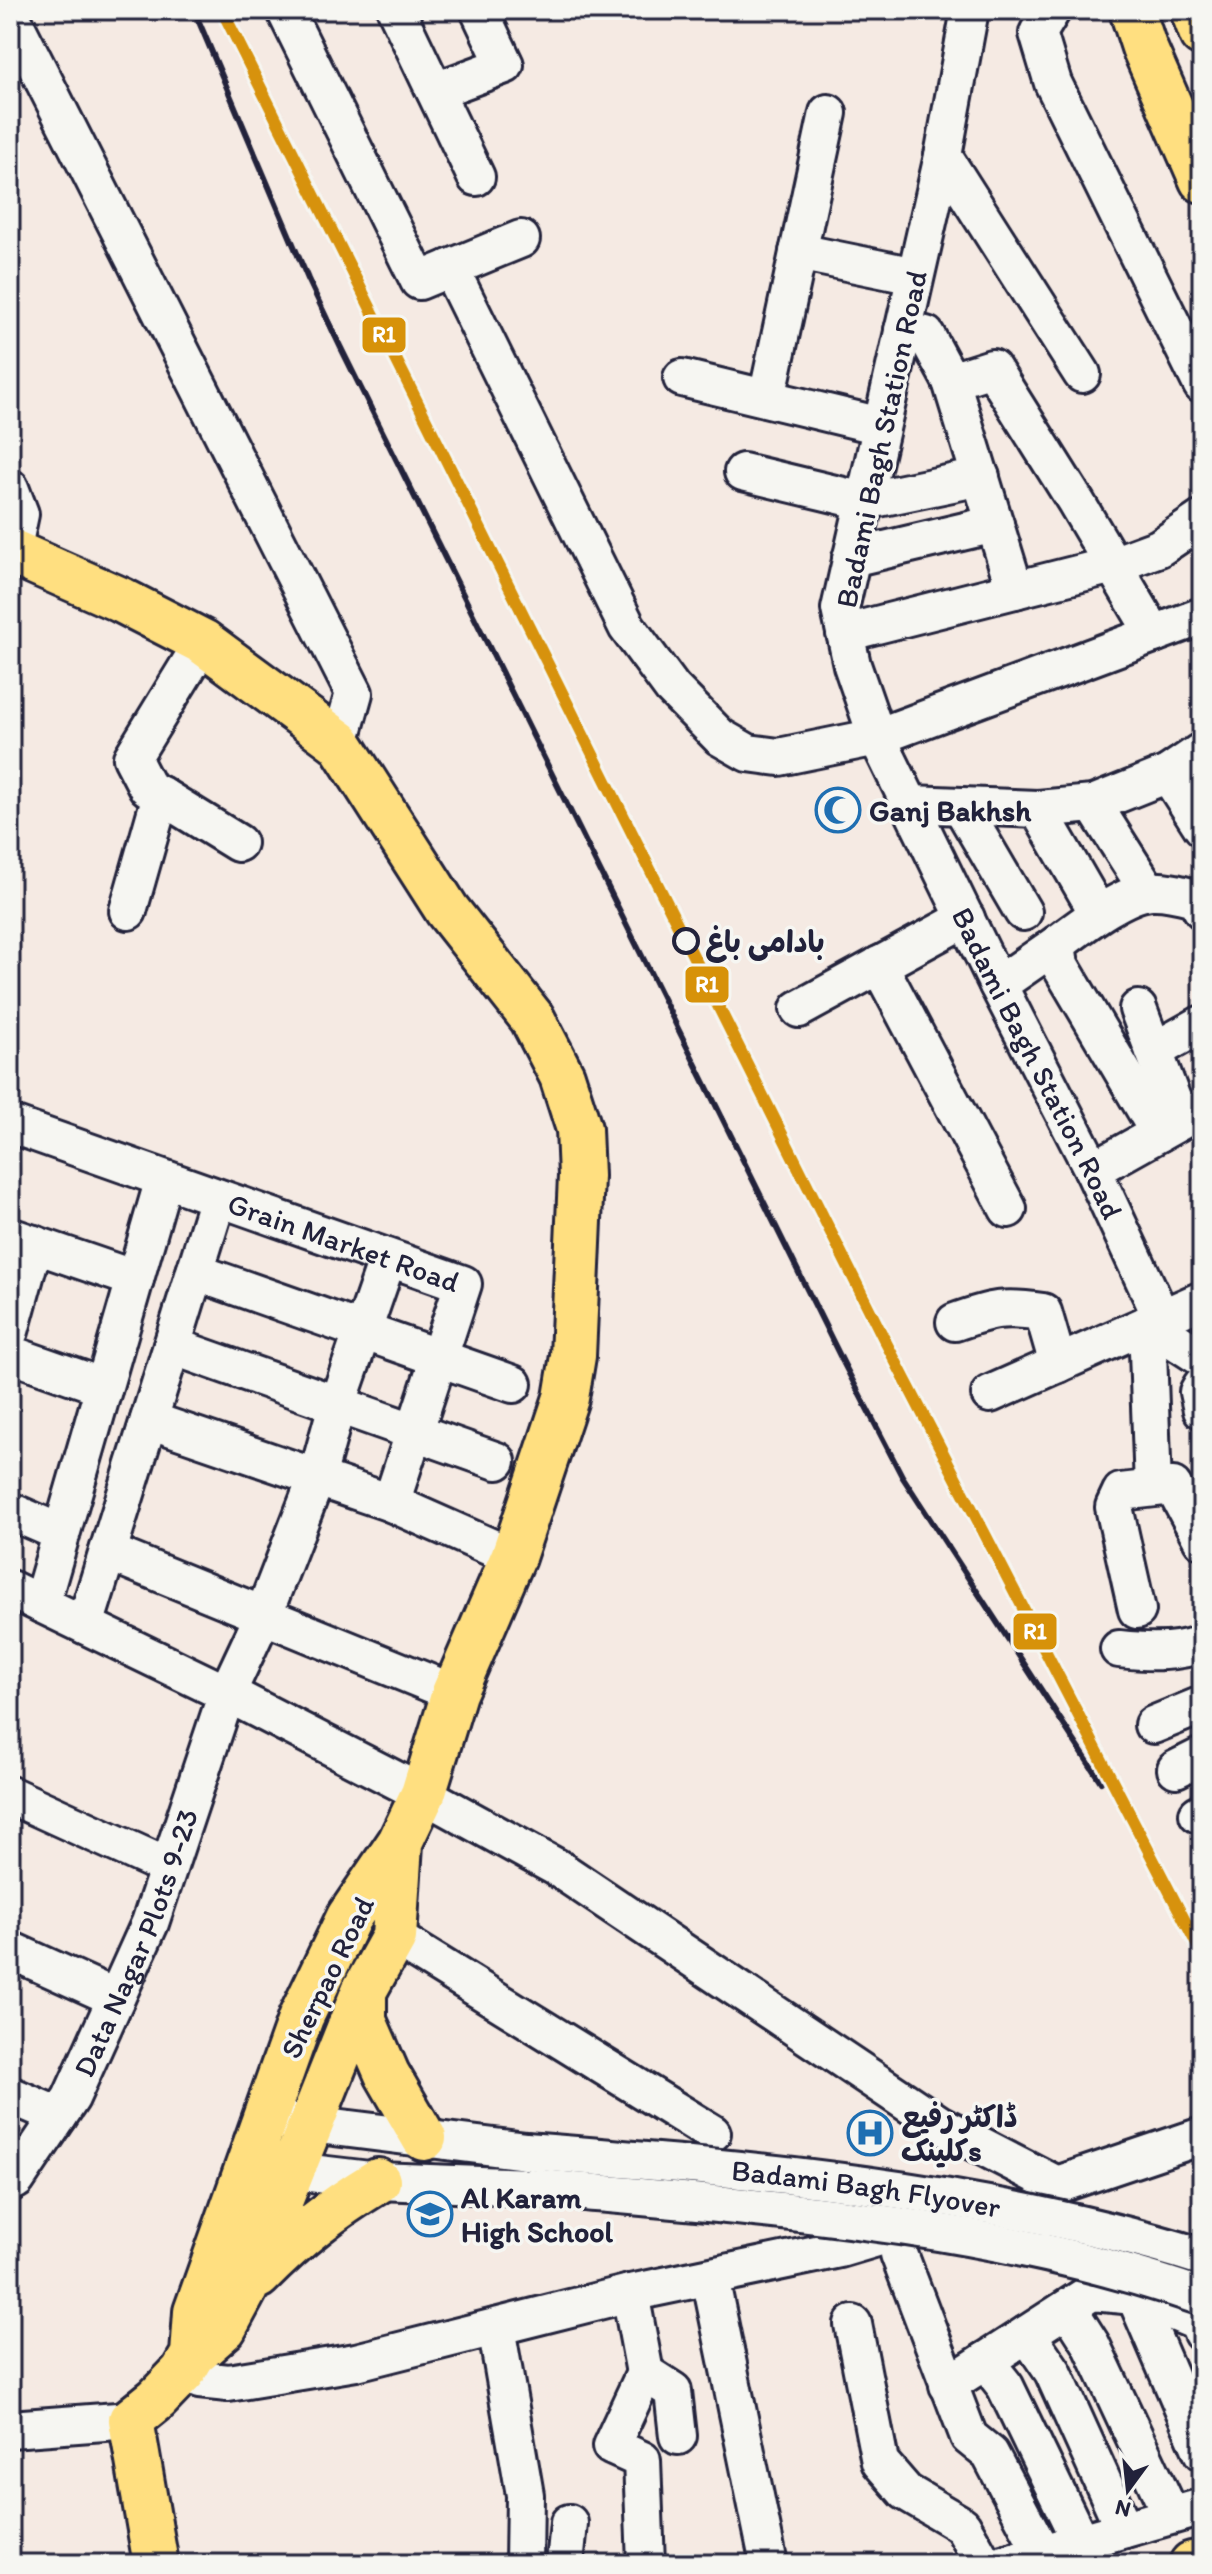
<svg xmlns="http://www.w3.org/2000/svg" width="1212" height="2574" font-family="Itim,'Playpen Sans Arabic',sans-serif">
<rect width="100%" height="100%" fill="#f5eae3"/>
<filter id="ink" filterUnits="userSpaceOnUse"><feTurbulence type="fractalNoise" baseFrequency=".0125" numOctaves="2"/><feDisplacementMap in="SourceGraphic" scale="16" xChannelSelector="R" yChannelSelector="G"/><feConvolveMatrix kernelMatrix="1 2 1 2 8 2 1 2 1" color-interpolation-filters="sRGB"/></filter>
<g filter="url(#ink)">
<g fill="none" stroke-linecap="round" stroke-linejoin="round">
<g stroke="#22223b" stroke-width="42">
<g id="minor">
<path d="M285 10 419 281 521 239"/>
<path d="M396 10 476 177"/>
<path id="s1" d="M970 10 943 156 840 609 852 665 877 737 998 985 1093 1170 1171 1338 1202 1358"/>
<path d="M1052 10 1038 33 1053 83 1202 385"/>
<path d="M10 14 354 693 340 743"/>
<path d="M435 91 505 65 479 10"/>
<path d="M943 156 1082 374"/>
<path d="M798 252 915 276"/>
<path d="M450 268 627 627 672 688 720 737 748 753 779 757 877 737 1202 616"/>
<path d="M903 330 926 335 951 381 992 368 1076 502 1154 634"/>
<path d="M682 378 881 426"/>
<path d="M951 381 1015 590"/>
<path d="M767 398 828 113"/>
<path d="M743 472 864 501 981 477"/>
<path d="M10 488 20 514 12 552"/>
<path d="M851 558 995 524"/>
<path d="M845 633 1113 565 1159 548 1202 519"/>
<path d="M203 642 132 758 147 787 238 843"/>
<path d="M1168 774 1202 827"/>
<path d="M910 804 1038 809 1098 913"/>
<path d="M1093 804 1148 891"/>
<path d="M961 806 1023 912"/>
<path d="M1038 809 1093 804 1168 774 1202 751"/>
<path d="M128 911 161 795"/>
<path d="M879 965 1008 1209"/>
<path d="M998 985 1057 944"/>
<path d="M799 1009 966 918"/>
<path d="M1138 1009 1180 1120"/>
<path d="M1154 1051 1202 1024"/>
<path id="s2" d="M10 1124 463 1284 391 1503"/>
<path d="M1159 1133 1060 965 1057 944C1080 927 1123 893 1151 891 1166 890 1180 894 1195 898L1202 910"/>
<path d="M1093 1170 1202 1109"/>
<path d="M10 1236 135 1279"/>
<path d="M195 1272 513 1384"/>
<path d="M955 1322C992 1309 1003 1306 1043 1312L1058 1364"/>
<path d="M1147 1324 1153 1488"/>
<path d="M10 1331 34 1244"/>
<path d="M172 1346 497 1461"/>
<path d="M10 1354 104 1387"/>
<path d="M1202 1385 1198 1392 1202 1410"/>
<path d="M990 1394 1202 1300"/>
<path d="M149 1420 391 1503 513 1557"/>
<path d="M10 1511 61 1533"/>
<path d="M108 1552 454 1693"/>
<path d="M10 1589 244 1702 423 1794 556 1867 939 2124 1057 2185 1202 2136"/>
<path d="M41 1604 164 1179"/>
<path d="M1137 1610 1114 1507 1121 1492 1173 1486 1202 1540"/>
<path d="M85 1625 218 1198"/>
<path d="M1119 1649C1145 1652 1178 1654 1202 1643"/>
<path d="M1153 1725 1202 1705"/>
<path d="M1176 1769 1202 1756"/>
<path d="M10 1795 168 1867"/>
<path d="M1198 1814 1202 1812"/>
<path d="M394 1937 712 2133"/>
<path d="M10 1950 116 1998"/>
<path d="M10 2095 59 2116"/>
<path d="M286 2121 526 2151"/>
<path d="M268 2168 378 2181 530 2187"/>
<path id="s3" d="M10 2183 16 2180 71 2098 150 1923 227 1693 263 1616 317 1477 337 1405 388 1258"/>
<path d="M899 2254 969 2437 990 2454 1048 2564"/>
<path d="M710 2277 769 2564"/>
<path d="M630 2293 645 2373 673 2391 678 2436"/>
<path d="M1135 2296 1202 2452"/>
<path d="M1068 2308 1091 2344 1171 2515"/>
<path d="M853 2324 880 2462 906 2492 962 2525 984 2564"/>
<path d="M496 2327 525 2495 524 2564"/>
<path d="M1027 2334 1053 2372 1124 2529"/>
<path d="M985 2361 1005 2386 1080 2541"/>
<path d="M183 2372 199 2380 228 2383 356 2362 630 2293 840 2249 917 2226"/>
<path d="M645 2373 611 2446 642 2460 646 2564"/>
<path d="M948 2385 1092 2292 1135 2296 1197 2322 1202 2333"/>
<path d="M10 2429 131 2420"/>
<path d="M565 2564 569 2523"/>
<path d="M1003 2564 1202 2507"/>
</g>
</g>
<g stroke="#22223b" stroke-width="50">
<path id="major" d="M1132 10 1144 47 1202 180
M1193 10 1202 34
M10 551 121 600 203 642 340 743 447 910 532 1018 562 1076 579 1129 581 1176 573 1356 566 1398 513 1557 454 1693 423 1794 400 1842 349 1917 301 2017 196 2312 193 2355
M364 1991V2021L387 2074 424 2138
M258 2276C299 2235 329 2211 378 2181
M156 2564 131 2420 157 2399 183 2372 193 2355 224 2328 245 2289 364 1991 394 1937 400 1844
M1192 2564 1202 2562"/>
</g>
<use href="#minor" stroke="#f6f6f2" stroke-width="36"/>
<use href="#major" stroke="#ffdf80" stroke-width="44"/>
<path stroke="#22223b" stroke-width="6" d="M194 10 308 279 340 346 844 1364 902 1476 1101 1782
M222 10 883 1337 1202 1954"/>
<g stroke="#22223b" stroke-width="42" stroke-linecap="butt">
<g id="minor-bridge">
<path id="s4" d="M526 2151C753 2169 983 2189 1202 2257"/>
<path d="M530 2187C755 2208 987 2222 1202 2297"/>
</g>
</g>
<use href="#minor-bridge" stroke="#f6f6f2" stroke-width="36"/>
<g stroke="#f6f6f2" stroke-width="18">
<path id="rail-1" d="M222 10 883 1337 1202 1954"/>
</g>
<use href="#rail-1" stroke="#d79209" stroke-width="12"/>
</g>
</g>
<defs>
<g id="mosque-ring" transform="scale(2.3)"><circle r="9.5" fill="#f6f6f2" stroke="#1f6fb2" stroke-width="1.5"/><path d="M3.5-4.9A6 6 0 1 0 3.5 4.9A5 5 0 1 1 3.5-4.9Z" fill="#1f6fb2"/></g>
<g id="hospital-ring" transform="scale(2.3)"><circle r="9.5" fill="#f6f6f2" stroke="#1f6fb2" stroke-width="1.5"/><path d="M-5-5h3v3.5h4V-5h3V5h-3V1.5h-4V5h-3Z" fill="#1f6fb2"/></g>
<g id="school-ring" transform="scale(2.3)"><circle r="9.5" fill="#f6f6f2" stroke="#1f6fb2" stroke-width="1.5"/><path d="M0-5L7-2L0 1L-7-2ZM-4 1L0 2.5L4 1V4Q0 6-4 4Z" fill="#1f6fb2"/></g>
</defs>
<g fill-rule="evenodd">
<use href="#mosque-ring" x="838" y="810"/>
<use href="#hospital-ring" x="870" y="2133"/>
<use href="#school-ring" x="430" y="2214"/>
</g>
<circle fill="#f6f6f2" stroke="#22223b" stroke-width="4" cx="686" cy="941" r="12"/>
<g text-anchor="middle" dominant-baseline="central" stroke-width="7" stroke-linejoin="round" paint-order="stroke">
<g font-size="30" fill="#22223b" stroke="#f6f6f2">
<text transform="translate(881 439) rotate(-78)">Badami Bagh Station Road</text>
<text stroke="none"><textPath href="#s1" startOffset="1110">Badami Bagh Station Road</textPath></text>
<text stroke="none"><textPath href="#s2" startOffset="354">Grain Market Road</textPath></text>
<text stroke="none"><textPath href="#s3" startOffset="274">Data Nagar Plots 9-23</textPath></text>
<text transform="translate(327 1977) rotate(-64)">Sherpao Road</text>
<text stroke="none"><textPath href="#s4" startOffset="342">Badami Bagh Flyover</textPath></text>
</g>
<g font-size="30" font-weight="bold" fill="#22223b" stroke="#f6f6f2" text-anchor="start">
<text x="869" y="810">Ganj Bakhsh</text>
<text x="901" y="2116">ڈاکٹر رفیع<tspan x="901" dy="34">کلینکs</tspan></text>
<text x="461" y="2197">Al Karam<tspan x="461" dy="34">High School</tspan></text>
</g>
<g font-size="30" font-weight="bold" fill="#22223b" stroke="#f6f6f2" text-anchor="start">
<text x="706" y="941">بادامی باغ</text>
</g>
</g>
<g stroke="#f6f6f2" stroke-width="3">
<rect x="361" y="316" width="46" height="38" rx="8" fill="#d79209"/>
<rect x="684" y="965" width="46" height="39" rx="8" fill="#d79209"/>
<rect x="1012" y="1612" width="46" height="39" rx="8" fill="#d79209"/>
</g>
<g font-size="22" text-anchor="middle" font-weight="bold" fill="#fff">
<text x="384" y="342">R1</text>
<text x="707" y="992">R1</text>
<text x="1035" y="1639">R1</text>
</g>
<rect width="1212" height="2574" fill="none" stroke="#f6f6f2" stroke-width="40"/>
<rect x="20" y="20" width="1172" height="2534" fill="none" stroke="#22223b" stroke-width="3" filter="url(#ink)"/>
<g transform="translate(1128 2490) rotate(195)" stroke="#f6f6f2" stroke-width="6" paint-order="stroke">
<path d="M0-6L14 30L0 20L-14 30Z" fill="#22223b"/>
<text y="-12" font-size="22" font-weight="bold" text-anchor="middle" fill="#22223b">N</text>
</g>
</svg>
